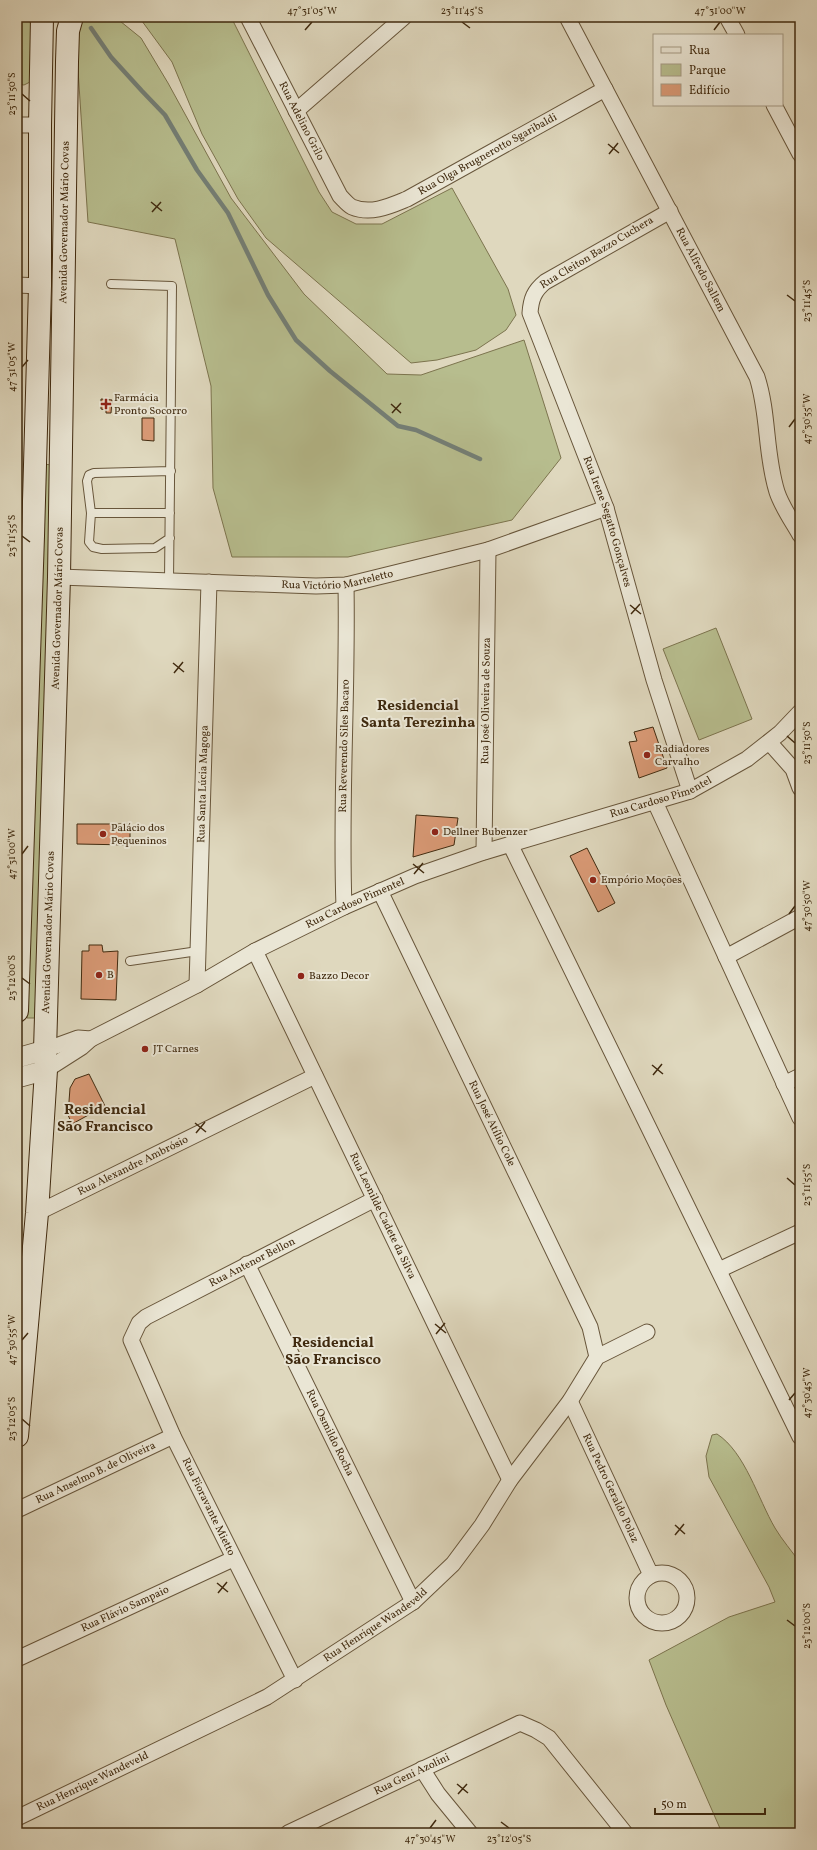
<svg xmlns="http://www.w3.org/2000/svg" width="817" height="1850" font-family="Vollkorn,serif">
<rect width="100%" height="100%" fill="#dfd8be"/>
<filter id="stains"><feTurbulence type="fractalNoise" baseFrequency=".005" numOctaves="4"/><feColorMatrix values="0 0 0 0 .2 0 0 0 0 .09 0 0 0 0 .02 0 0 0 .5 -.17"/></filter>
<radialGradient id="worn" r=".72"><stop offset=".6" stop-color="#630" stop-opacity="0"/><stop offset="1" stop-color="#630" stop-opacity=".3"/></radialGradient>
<path fill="#b7bd8e" stroke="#7c744e" d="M17 17H28L31 25 30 82 24 85 17 84Z
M79 17H115L141 38 168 83 231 198 304 294 387 374 421 375 524 340 561 458 512 520 348 557H232L213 488 211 386 175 239 88 222 75 24Z
M139 17H231L319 192 332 212 356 224H382L452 188 508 289 516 315 506 330 476 350 437 360 411 363 266 238 238 199 202 134 172 62Z
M43 464 52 465 35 1018H27Z
M716 628 752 719 699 740 663 649Z
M717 1434C745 1452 758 1499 775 1528 782 1540 792 1551 800 1563V1833H722L666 1705 649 1660 729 1617 775 1602 769 1587 709 1477 706 1456 712 1435Z"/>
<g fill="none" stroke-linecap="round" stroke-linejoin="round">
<path stroke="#747f76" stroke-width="4.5" d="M91 28 111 57 142 91 165 115 197 170 228 213 268 295 296 340 330 371 398 426 416 430 480 459"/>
</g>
<path fill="#da9a76" stroke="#402a0f" d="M101 399 112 400 111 413H106V410L101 409Z
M142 418H154V441L142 440Z
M653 727 667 768 639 778 629 742 637 741 634 732Z
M416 815 458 818 454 845 413 857Z
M77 824H130V845L77 844Z
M587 848 615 903 598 912 570 856Z
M89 945H102L103 952 118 951 116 1000 81 999 82 951H89Z
M89 1074 105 1106 72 1124 68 1115 70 1088 75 1079Z"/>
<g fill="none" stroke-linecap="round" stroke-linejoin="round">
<g stroke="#68563b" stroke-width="10">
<path id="service" d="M111 284 172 286 169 581
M91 513H170
M170 538 155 548 102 549 93 547 89 542 91 513 87 481 89 475 94 473 171 471
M130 961 198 951"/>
</g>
<g stroke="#68563b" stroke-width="17">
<g id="minor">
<path id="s1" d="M248 17 340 196C344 200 348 205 352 207 371 215 390 206 407 199L605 89"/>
<path id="s2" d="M567 17 757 377C769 414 765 454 777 492 782 507 792 521 800 535"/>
<path d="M727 17 737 35"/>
<path d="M774 105 800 154"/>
<path d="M296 111 404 17"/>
<path d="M17 125H40"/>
<path id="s3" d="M670 211 545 282C534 291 531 299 530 313L606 508 654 680 690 791"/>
<path d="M17 285 40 286"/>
<path id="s4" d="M59 577 316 586 346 585 488 550 606 508"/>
<path d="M769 742 793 769 800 788"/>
<path d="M655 802 800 1118"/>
<path d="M510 844 800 1437"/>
<path id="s5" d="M484 852 488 550"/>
<path id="s6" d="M380 891 590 1327 597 1357"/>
<path id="s7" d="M344 907C340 800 348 692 346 585"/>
<path id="s8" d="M255 951 510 1480"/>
<path d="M726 957 800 917"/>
<path id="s9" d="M197 985 209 582"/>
<path d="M45 1050 78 1038 91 1039"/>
<path id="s10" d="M46 1070 82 1047 91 1039 197 985 255 951 344 907 415 876 484 852 690 791 747 759 780 733 800 712"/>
<path d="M784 1084 800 1076"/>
<path id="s11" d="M37 1213 315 1076"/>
<path id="s12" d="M247 1264 413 1602"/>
<path d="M719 1270 800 1232"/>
<path id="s13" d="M570 1401 651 1575"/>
<path id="s14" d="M17 1510 173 1436"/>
<circle cx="662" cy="1598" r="25"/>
<path id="s15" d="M17 1659 233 1559"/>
<path id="s16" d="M295 1680 173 1436 131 1340 139 1323 146 1317 375 1199"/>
<path d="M422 1769 438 1794 470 1833"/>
<path id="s17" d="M17 1818 267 1697 413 1602 453 1564 482 1525 510 1480 570 1401 597 1357 647 1332"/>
<path id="s18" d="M288 1833 520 1723 536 1730 549 1738 625 1833"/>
</g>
</g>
<g stroke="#68563b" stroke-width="21">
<path id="tertiary" d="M17 1058 45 1050
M17 1078 46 1070"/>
</g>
<g stroke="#402a0f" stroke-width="24">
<g id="secondary">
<path d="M17 1011 33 536 40 286V125L42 17"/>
<path id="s19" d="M17 1436 37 1213 46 1070 45 1050 59 577 67 62 68 31 72 17"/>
</g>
</g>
<use href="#service" stroke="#eae6d5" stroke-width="8"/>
<use href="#minor" stroke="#eae6d5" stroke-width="15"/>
<use href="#tertiary" stroke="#eae6d5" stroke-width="19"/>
<use href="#secondary" stroke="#eae6d5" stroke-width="22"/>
</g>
<path fill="none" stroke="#402a0f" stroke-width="1.5" d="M462 22 470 28M305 30 312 22M714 30 720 22M22 94 30 101M608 144 619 153M609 154 618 143M151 202 162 211M152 212 161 202M787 295 795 301M22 367 28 360M391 404 401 413M392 413 401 403M789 427 795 419M22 536 30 542M630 605 641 614M631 614 640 604M173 663 184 672M174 673 183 662M787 736 795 743M22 854 28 846M413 864 424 873M414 874 423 863M789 914 795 906M22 978 30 984M652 1065 663 1074M653 1075 662 1064M195 1123 206 1132M196 1133 205 1122M787 1178 795 1185M435 1324 446 1333M436 1334 445 1323M22 1340 28 1333M789 1400 795 1393M22 1419 30 1426M675 1525 685 1534M675 1535 684 1524M217 1583 228 1592M218 1593 227 1582M787 1620 795 1626M457 1784 468 1793M458 1794 467 1784M501 1822 509 1828M430 1828 436 1820"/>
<g fill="#8f2418" stroke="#eae6d5" stroke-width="1.5">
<path d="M104 398h4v4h4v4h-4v4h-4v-4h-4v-4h4z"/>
<circle cx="647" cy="755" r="4"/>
<circle cx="435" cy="832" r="4"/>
<circle cx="103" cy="834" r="4"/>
<circle cx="593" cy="880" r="4"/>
<circle cx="99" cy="975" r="4"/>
<circle cx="301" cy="976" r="4"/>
<circle cx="145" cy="1049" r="4"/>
</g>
<g text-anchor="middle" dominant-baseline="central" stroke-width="4" stroke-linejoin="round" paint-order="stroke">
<g font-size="11" fill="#402a0f" stroke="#eae6d5">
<text stroke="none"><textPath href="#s1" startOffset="117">Rua Adelino Grilo</textPath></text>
<text stroke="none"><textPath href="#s1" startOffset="367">Rua Olga Brugnerotto Sgaribaldi</textPath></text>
<text stroke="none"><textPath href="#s19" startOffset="1215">Avenida Governador Mário Covas</textPath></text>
<text transform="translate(597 253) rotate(-31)">Rua Cleiton Bazzo Cuchera</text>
<text stroke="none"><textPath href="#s2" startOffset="286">Rua Alfredo Sallem</textPath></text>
<text stroke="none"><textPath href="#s3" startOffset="402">Rua Irene Segatto Gonçalves</textPath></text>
<text stroke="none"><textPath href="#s4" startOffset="279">Rua Victório Marteletto</textPath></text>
<text stroke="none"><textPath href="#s19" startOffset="829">Avenida Governador Mário Covas</textPath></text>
<text stroke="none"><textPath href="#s5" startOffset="151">Rua José Oliveira de Souza</textPath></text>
<text stroke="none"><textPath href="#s7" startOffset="161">Rua Reverendo Siles Bacaro</textPath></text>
<text stroke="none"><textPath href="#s9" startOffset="201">Rua Santa Lúcia Magoga</textPath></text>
<text stroke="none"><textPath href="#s10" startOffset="676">Rua Cardoso Pimentel</textPath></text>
<text stroke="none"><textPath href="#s10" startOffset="352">Rua Cardoso Pimentel</textPath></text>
<text stroke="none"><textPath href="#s19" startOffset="505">Avenida Governador Mário Covas</textPath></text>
<text stroke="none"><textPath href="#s6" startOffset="258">Rua José Atílio Cole</textPath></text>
<text stroke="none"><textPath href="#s11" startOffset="107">Rua Alexandre Ambrósio</textPath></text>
<text stroke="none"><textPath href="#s8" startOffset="294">Rua Leonilde Cadete da Silva</textPath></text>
<text stroke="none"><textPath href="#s16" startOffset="525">Rua Antenor Bellon</textPath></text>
<text stroke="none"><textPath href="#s12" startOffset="188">Rua Osmildo Rocha</textPath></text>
<text stroke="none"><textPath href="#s14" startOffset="87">Rua Anselmo B. de Oliveira</textPath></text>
<text stroke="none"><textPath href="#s13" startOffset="96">Rua Pedro Geraldo Polaz</textPath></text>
<text transform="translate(208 1507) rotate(64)">Rua Fioravante Mietto</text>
<text stroke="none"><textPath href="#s15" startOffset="119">Rua Flávio Sampaio</textPath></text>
<text stroke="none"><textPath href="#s17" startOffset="408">Rua Henrique Wandeveld</textPath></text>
<text stroke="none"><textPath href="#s18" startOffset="137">Rua Geni Azolini</textPath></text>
<text stroke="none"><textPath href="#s17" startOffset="84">Rua Henrique Wandeveld</textPath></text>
</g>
<g font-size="11" fill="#402a0f" stroke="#eae6d5" text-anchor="start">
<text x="114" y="398">Farmácia<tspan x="114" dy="13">Pronto Socorro</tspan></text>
<text x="655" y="749">Radiadores<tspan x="655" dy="13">Carvalho</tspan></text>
<text x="111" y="828">Palácio dos<tspan x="111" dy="13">Pequeninos</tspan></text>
<text x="443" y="832">Dellner Bubenzer</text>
<text x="601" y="880">Empório Moções</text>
<text x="107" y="975">B</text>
<text x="309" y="976">Bazzo Decor</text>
<text x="153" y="1049">JT Carnes</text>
</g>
<g font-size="15" font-weight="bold" fill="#402a0f" stroke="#eae6d5">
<text x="418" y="706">Residencial<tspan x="418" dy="17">Santa Terezinha</tspan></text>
<text x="105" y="1110">Residencial<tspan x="105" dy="17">São Francisco</tspan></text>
<text x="333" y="1343">Residencial<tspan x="333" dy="17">São Francisco</tspan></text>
</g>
</g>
<rect width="817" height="1850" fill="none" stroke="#dfd8be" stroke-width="44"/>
<rect x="653" y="34" width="130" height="72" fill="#eae6d5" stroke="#a69b86"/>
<rect x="661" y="47" width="20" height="6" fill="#eae6d5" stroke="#a69b86"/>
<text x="689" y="54" font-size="12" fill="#402a0f">Rua</text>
<rect x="661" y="64" width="20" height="12" fill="#b7bd8e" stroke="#a69b86"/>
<text x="689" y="74" font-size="12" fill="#402a0f">Parque</text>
<rect x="661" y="84" width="20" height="12" fill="#da9a76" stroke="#a69b86"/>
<text x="689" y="94" font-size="12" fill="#402a0f">Edifício</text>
<path d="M655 1808v6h110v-6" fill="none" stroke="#402a0f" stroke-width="2"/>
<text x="661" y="1808" font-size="12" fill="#402a0f" stroke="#eae6d5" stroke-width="3" paint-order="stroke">50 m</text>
<rect x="22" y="22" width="773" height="1806" fill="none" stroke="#402a0f" stroke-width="1.5"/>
<g font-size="10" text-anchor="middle" fill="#402a0f">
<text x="312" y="14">47°31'05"W</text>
<text x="462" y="14">23°11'45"S</text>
<text x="720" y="14">47°31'00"W</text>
<text transform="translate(11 94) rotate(-90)" y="4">23°11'50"S</text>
<text transform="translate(806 301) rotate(-90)" y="4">23°11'45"S</text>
<text transform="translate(11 367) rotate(-90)" y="4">47°31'05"W</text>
<text transform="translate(806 419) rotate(-90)" y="4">47°30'55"W</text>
<text transform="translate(11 536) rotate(-90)" y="4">23°11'55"S</text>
<text transform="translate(806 743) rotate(-90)" y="4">23°11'50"S</text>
<text transform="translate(11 854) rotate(-90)" y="4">47°31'00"W</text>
<text transform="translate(806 906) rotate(-90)" y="4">47°30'50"W</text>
<text transform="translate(11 978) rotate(-90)" y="4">23°12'00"S</text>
<text transform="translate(806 1185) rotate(-90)" y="4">23°11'55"S</text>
<text transform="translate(11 1340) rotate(-90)" y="4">47°30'55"W</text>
<text transform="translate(806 1393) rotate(-90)" y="4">47°30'45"W</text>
<text transform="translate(11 1419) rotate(-90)" y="4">23°12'05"S</text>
<text transform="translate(806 1626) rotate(-90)" y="4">23°12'00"S</text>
<text x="430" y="1842">47°30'45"W</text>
<text x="509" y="1842">23°12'05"S</text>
</g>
<rect width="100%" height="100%" filter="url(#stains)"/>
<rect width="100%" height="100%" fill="url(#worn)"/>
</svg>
